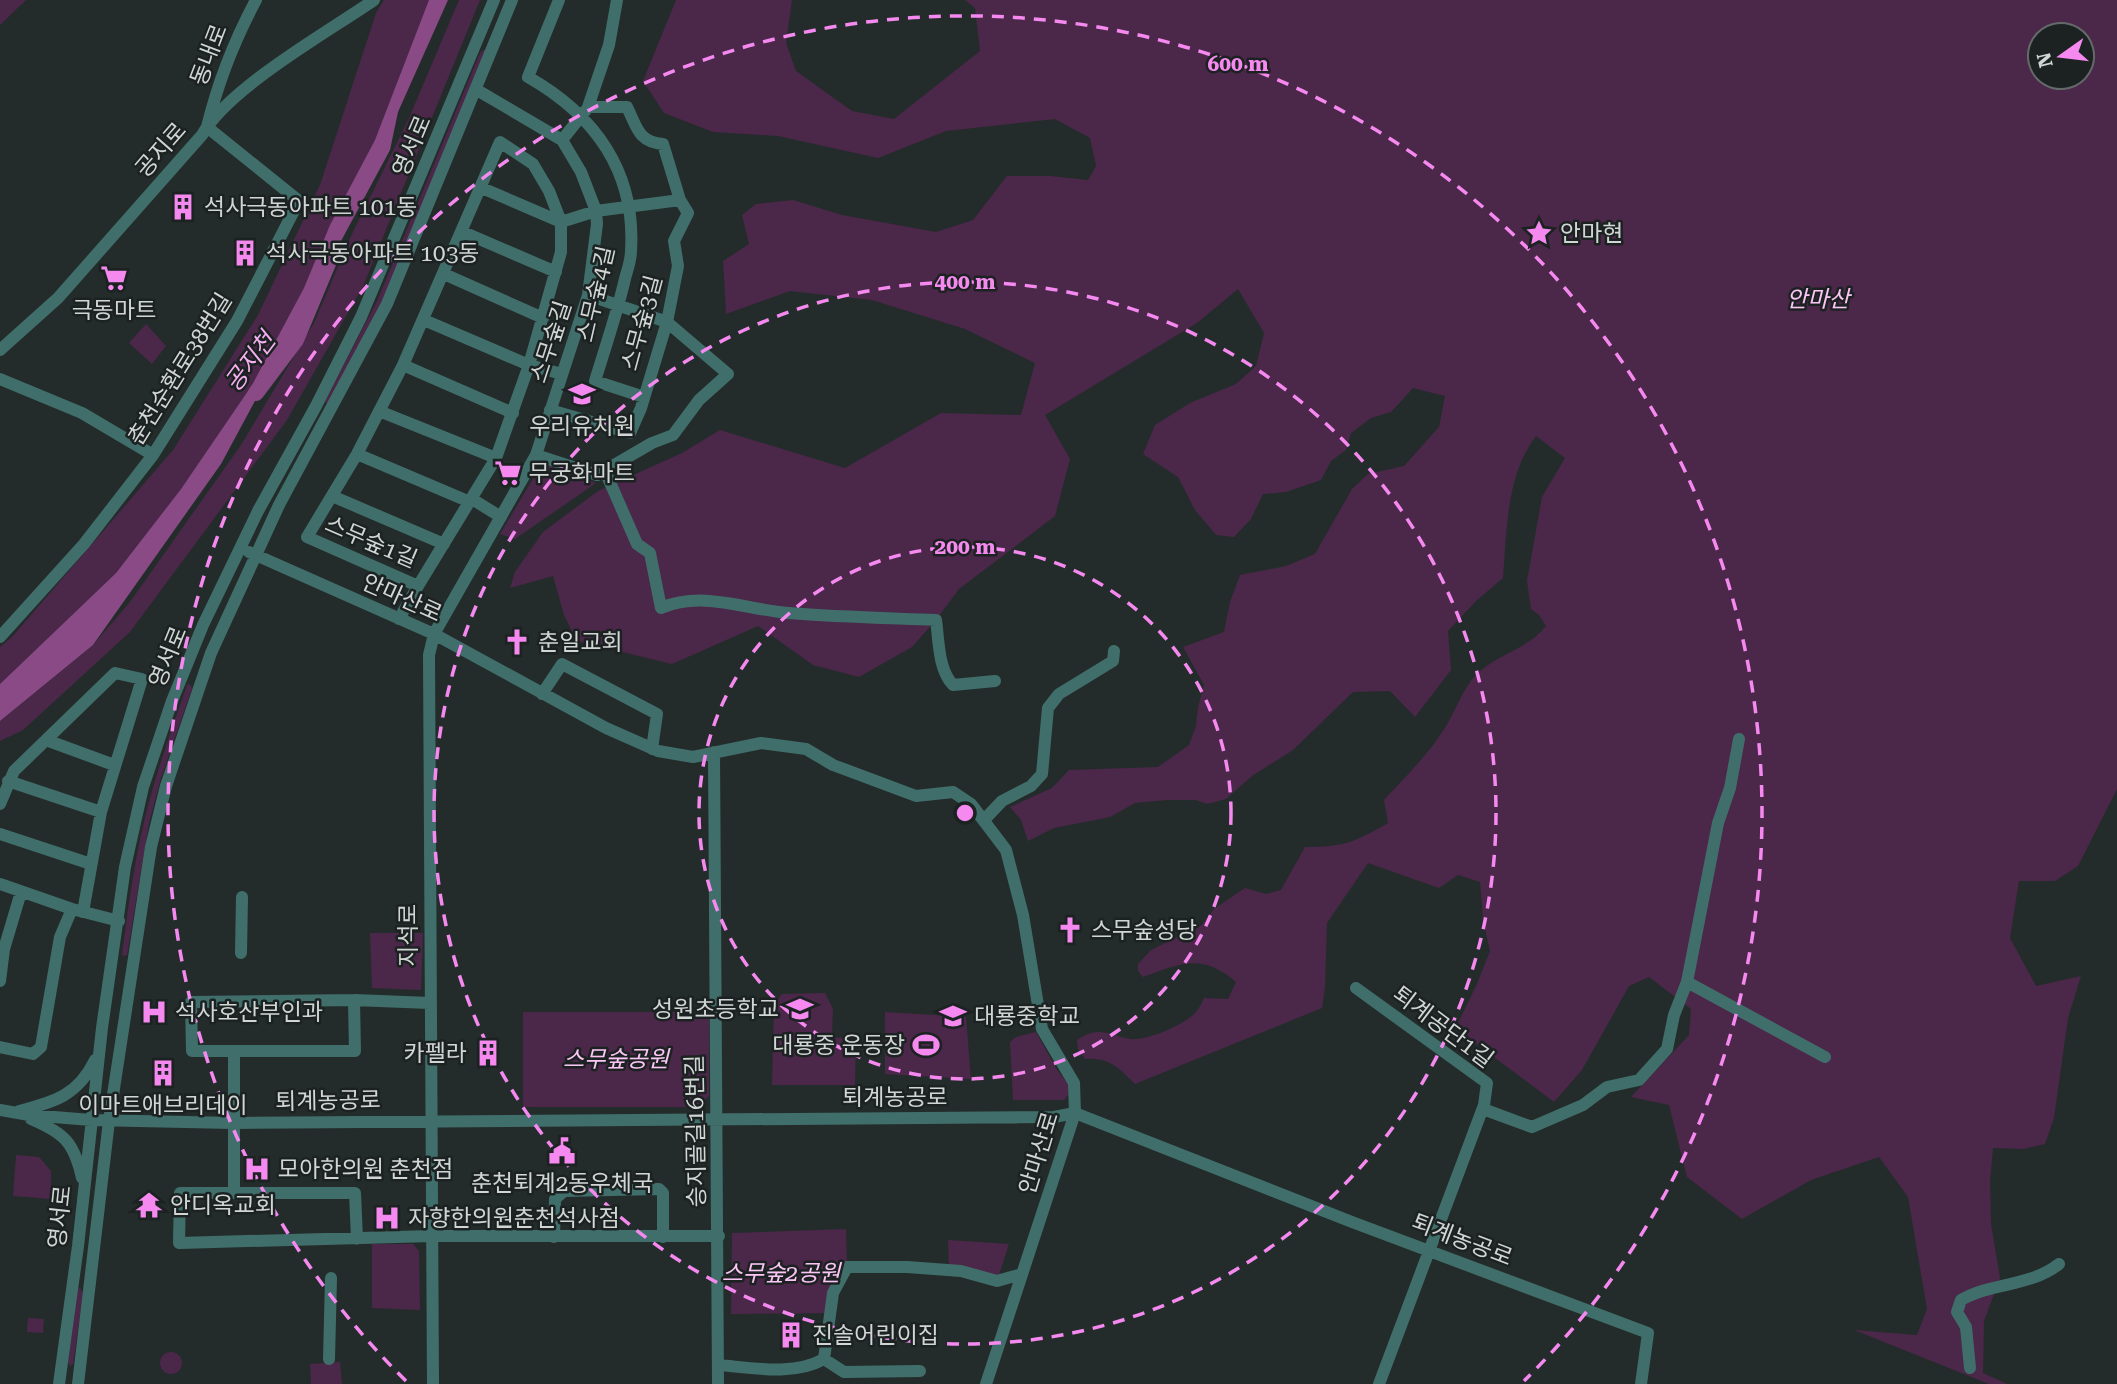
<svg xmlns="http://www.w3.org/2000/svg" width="2117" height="1384" font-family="'Roboto Serif','Noto Sans KR',serif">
<rect width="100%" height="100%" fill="#242c2b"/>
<path fill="#4b2749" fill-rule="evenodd" d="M0 0H26L0 25Z
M384 0H431L360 188 252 385 181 489 116 573 0 684V647L12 637 173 450 258 315 320 185 376 13Z
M459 0H480L363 286 287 420 130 632 23 730 0 741V721L93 645 130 602 241 445 314 323 352 234 409 118Z
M676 0H792L786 43 796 71 852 111 894 119 980 51 975 8 965 0H2117V789L2078 866 2055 881H2019L2010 938 2036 986 2081 976 2068 1018 2054 1118 2045 1144 2023 1149 1993 1148 1990 1181 1991 1224 2000 1278 1984 1321 1983 1373 2007 1384H1989L1854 1330 1917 1335 1927 1309 1908 1197 1879 1157 1811 1180 1742 1219 1687 1177 1669 1105 1631 1097 1689 1035 1691 1009 1649 977 1629 986 1582 1070 1554 1102 1471 1040 1457 1025 1476 986 1490 951 1483 920 1480 882 1458 875 1439 888 1368 863 1327 923 1325 987 1322 1008 1135 1084C1119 1068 1109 1057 1085 1059L1078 1049 1077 1040C1099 1025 1108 1035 1130 1039 1147 1041 1185 1025 1196 1012 1199 1009 1202 1002 1204 998L1228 999 1236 982C1202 953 1182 963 1143 977L1138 971V964L1151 950 1202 925 1214 909 1245 888 1266 894 1281 890 1305 847C1344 847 1355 842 1388 823L1384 800C1405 777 1430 753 1446 726 1457 708 1462 690 1476 675 1496 654 1527 650 1546 626L1539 615 1531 609 1527 581 1542 497 1565 458 1536 436C1506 476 1507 529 1503 578L1476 601 1448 631 1451 670 1415 717 1390 691 1353 692 1293 750 1252 776 1226 799 1207 804 1196 800H1167L1135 803 1110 817 1054 828 1028 841 1021 820 1010 807 1052 788 1069 770 1158 767 1189 745 1196 726 1198 707 1204 685 1183 647 1224 632 1230 602 1240 575 1286 566 1315 554 1352 489 1368 474 1404 466 1439 427 1445 396 1413 388 1391 412 1371 418 1351 433 1346 450 1331 461 1321 480 1286 492 1263 494 1251 519 1234 537 1216 535 1195 510 1178 477 1143 454 1155 425 1190 403 1236 384 1256 366 1264 333 1238 289 1197 323 1045 415 1070 459 1055 516 959 589 936 620 912 647 859 677 813 665 758 626 672 664 577 641 564 615 553 576 510 588 515 572 543 532 598 491 682 453 720 430 845 468 941 413 1021 415 1035 363 965 329 872 300 790 291 726 314 723 261 749 244 742 215 756 204 793 200 842 215 936 232 973 220 1007 176H1050L1088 180 1096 166 1090 138 1055 119 946 131 878 158 778 136 713 132 664 113 643 81ZM2040 35H2082V77H2040Z
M484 49 485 51 382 302 329 404 326 403 325 401 378 299 480 53Z
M146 324 166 346 152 364 129 343Z
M543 462 596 483 515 539 500 534Z
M190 684 192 689 161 778 149 823 127 955 124 956 122 955C128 909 134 862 145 818 156 772 172 729 187 685Z
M370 933H423L421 990 372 988Z
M825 993 833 1009 832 1038 856 1037 855 1085H772L774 1004 782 994Z
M523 1012H709V1096L697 1107H523Z
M885 1012 966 1017 971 1079 885 1074Z
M1036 1032 1057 1070 1070 1086V1093L1064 1100H1013L1010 1042 1016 1037Z
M16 1155 39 1157 51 1171V1199L13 1196Z
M846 1229 847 1267 830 1313 731 1314 732 1233Z
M948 1240 1009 1244 997 1281 949 1270Z
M372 1244H413L419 1251 420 1310 372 1308Z
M80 1288 83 1293 73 1364 70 1366 68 1362 78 1289Z
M28 1318 44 1319 43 1333 27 1332Z
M160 1363a11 11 0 1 1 22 0a11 11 0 1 1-22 0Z
M340 1362 342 1384H311L310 1364Z"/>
<path fill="#894a85" d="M429 0H448L398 112 390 150 221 464 93 645 0 721V684L116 573 181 489 252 385 304 288 330 225 375 140Z"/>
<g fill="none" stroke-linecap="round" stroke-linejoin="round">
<path stroke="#894a85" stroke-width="16" d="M256 393 296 340 332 254"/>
<path stroke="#406f6b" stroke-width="12" d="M559 0 528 77C595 115 636 172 631 251 631 262 626 273 624 283 616 316 605 348 595 381L644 397
M562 140 586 110
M500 142 533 164 549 191 561 222V252L529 365 496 458 418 586 307 537 357 454 403 365Z
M482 188 561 222 596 211 680 200
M463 232 556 272
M444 274 543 318
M424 320 529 365 562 374
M0 350 58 298 202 135C228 88 328 32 374 0
M403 365 513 413
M0 379 82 413 153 455
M550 410 630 433 641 408 667 322 678 266 674 241 688 213 680 200 663 144C638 142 637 127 627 107H588L609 45 617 0
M379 411 496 458
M357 454 470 502
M536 455 597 475 652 443 673 435 699 400 728 374 667 322 588 295
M605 471 637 544 650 553 661 608C703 590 747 610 789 613 838 617 887 618 936 620 939 641 938 669 953 685L995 681
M332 496 444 544
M472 499 501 517
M249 552 434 634 606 728 658 751 693 757 761 743 806 749 833 765 916 796 953 792 971 804 1006 850 1023 915 1042 1029 1074 1083 1075 1113 986 1384
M399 619 418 586
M0 637 84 544 153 455 237 321 299 201 207 127C218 82 234 41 256 0
M542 694 562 664 657 714 652 749
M46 740 114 765
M714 752 718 1384
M8 781 101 812
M0 804 14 771 115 673 142 679 101 812 83 912
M984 820 1002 801 1031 786 1042 774 1048 708 1059 694 1113 661 1114 651
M0 834 91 864
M0 884 72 909 119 921
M241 953 242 897
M0 981 4 949 21 892
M1687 982 1825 1057
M1356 988 1487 1083 1484 1105 1379 1384
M354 1000 355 1051H192L191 1002 354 1000 430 1003
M0 1047 33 1054 41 1047 60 937 72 909
M1483 1109 1532 1127 1583 1105 1607 1087 1639 1080 1667 1049 1674 1015 1687 982 1718 823 1730 788 1739 739
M0 1110 29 1115 91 1120 233 1123 1054 1117 1075 1113 1352 1222 1648 1333 1641 1384
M19 1111C55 1102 78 1095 95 1060
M31 1119C64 1133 74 1142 82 1178
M234 1192V1051
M554 1237 555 1199 564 1191 659 1189 663 1193V1237
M357 1239 355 1193H180L179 1243 432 1236H719
M329 1359 331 1278
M824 1359 833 1293 847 1267H907L961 1271 997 1281 1022 1274
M719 1365C753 1368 794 1376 824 1359L844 1372 920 1371
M1970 1368 1966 1327 1957 1312 1961 1300C1992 1282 2030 1287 2059 1264
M59 1384 78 1246 102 1028 125 867 143 787 172 701 203 625 258 511 316 406 361 317 494 0
M78 1384 109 1121 151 847 166 786 211 653 279 505 387 304 512 0
M433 1384 429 655 434 634 536 455 588 295 597 224 596 211 581 172 562 140 477 90"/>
</g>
<g fill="none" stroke="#f589ef" stroke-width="3.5" stroke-dasharray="12 9">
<circle cx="965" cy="813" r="266"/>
<circle cx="965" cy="813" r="531"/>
<path d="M406 1381A797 797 0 1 1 1524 1381"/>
</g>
<defs>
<g id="building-bare" transform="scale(2.1)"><path d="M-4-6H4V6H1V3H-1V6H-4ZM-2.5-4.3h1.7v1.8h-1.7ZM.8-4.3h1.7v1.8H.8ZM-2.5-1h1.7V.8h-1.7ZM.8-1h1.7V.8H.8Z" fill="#f589ef" stroke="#1b2221" stroke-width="2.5" paint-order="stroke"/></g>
<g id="sight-bare" transform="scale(2.1)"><path d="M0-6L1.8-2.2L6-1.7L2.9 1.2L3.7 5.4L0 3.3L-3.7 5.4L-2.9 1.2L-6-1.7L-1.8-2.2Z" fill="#f589ef" stroke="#1b2221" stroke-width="2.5" paint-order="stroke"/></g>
<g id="supermarket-bare" transform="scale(2.1)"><path d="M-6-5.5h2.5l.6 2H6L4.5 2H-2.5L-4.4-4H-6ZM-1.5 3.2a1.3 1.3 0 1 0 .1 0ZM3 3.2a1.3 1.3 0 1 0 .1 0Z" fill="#f589ef" stroke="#1b2221" stroke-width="2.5" paint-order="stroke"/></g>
<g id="school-bare" transform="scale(2.1)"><path d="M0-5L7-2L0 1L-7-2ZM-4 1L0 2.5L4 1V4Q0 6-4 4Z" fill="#f589ef" stroke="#1b2221" stroke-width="2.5" paint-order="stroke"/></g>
<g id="church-bare" transform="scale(2.1)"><path d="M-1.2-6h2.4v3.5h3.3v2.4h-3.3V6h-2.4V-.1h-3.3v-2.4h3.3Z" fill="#f589ef" stroke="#1b2221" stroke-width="2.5" paint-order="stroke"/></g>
<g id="hospital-bare" transform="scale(2.1)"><path d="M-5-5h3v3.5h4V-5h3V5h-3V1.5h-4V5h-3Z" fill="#f589ef" stroke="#1b2221" stroke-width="2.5" paint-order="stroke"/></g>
<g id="stadium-bare" transform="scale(2.1)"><path d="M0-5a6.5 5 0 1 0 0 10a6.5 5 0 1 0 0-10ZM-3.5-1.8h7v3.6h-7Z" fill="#f589ef" stroke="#1b2221" stroke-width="2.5" paint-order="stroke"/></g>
<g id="civic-bare" transform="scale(2.1)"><path d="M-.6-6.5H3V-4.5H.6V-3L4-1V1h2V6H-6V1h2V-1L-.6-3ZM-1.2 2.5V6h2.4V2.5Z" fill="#f589ef" stroke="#1b2221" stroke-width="2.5" paint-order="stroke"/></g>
<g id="temple-bare" transform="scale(2.1)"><path d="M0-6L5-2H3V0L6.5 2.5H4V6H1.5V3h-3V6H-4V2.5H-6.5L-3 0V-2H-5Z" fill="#f589ef" stroke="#1b2221" stroke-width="2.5" paint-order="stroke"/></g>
</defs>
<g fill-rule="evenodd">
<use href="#building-bare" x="183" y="207"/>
<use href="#sight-bare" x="1539" y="233"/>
<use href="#building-bare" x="245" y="253"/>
<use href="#supermarket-bare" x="114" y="278"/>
<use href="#school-bare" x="582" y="394"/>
<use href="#supermarket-bare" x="508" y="473"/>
<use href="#church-bare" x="517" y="642"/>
<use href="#church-bare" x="1070" y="930"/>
<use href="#school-bare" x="800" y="1009"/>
<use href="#hospital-bare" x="154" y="1012"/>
<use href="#school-bare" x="953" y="1016"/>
<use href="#stadium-bare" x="926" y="1045"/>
<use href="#building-bare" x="488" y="1053"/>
<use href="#building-bare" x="163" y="1073"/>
<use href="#civic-bare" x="562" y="1151"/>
<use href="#hospital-bare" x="257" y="1169"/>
<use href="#temple-bare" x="149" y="1205"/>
<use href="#hospital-bare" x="387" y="1218"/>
<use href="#building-bare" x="791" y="1335"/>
</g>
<g text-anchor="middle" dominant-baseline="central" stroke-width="5" stroke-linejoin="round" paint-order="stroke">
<g font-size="23" fill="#d1d6d5" stroke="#1b2221">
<text transform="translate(209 55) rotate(-69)">동내로</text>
<text transform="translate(412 146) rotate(-67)">영서로</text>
<text transform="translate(161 150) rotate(-49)">공지로</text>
<text transform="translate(596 294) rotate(-77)">스무숲4길</text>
<text transform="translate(642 323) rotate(-75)">스무숲3길</text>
<text transform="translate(551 342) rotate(-72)">스무숲길</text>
<text transform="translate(180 369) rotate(-58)">춘천순환로38번길</text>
<text transform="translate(371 542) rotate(23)">스무숲1길</text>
<text transform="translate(402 598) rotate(24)">안마산로</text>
<text transform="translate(168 657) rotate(-68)">영서로</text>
<text transform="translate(408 935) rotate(-90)">지석로</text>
<text transform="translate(1443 1027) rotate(37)">퇴계공단1길</text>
<text x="895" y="1097">퇴계농공로</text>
<text transform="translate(328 1101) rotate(-1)">퇴계농공로</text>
<text transform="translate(696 1131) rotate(-91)">승지골길16번길</text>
<text transform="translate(1039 1153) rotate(-73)">안마산로</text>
<text transform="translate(60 1217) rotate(-84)">영서로</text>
<text transform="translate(1462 1240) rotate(21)">퇴계농공로</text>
</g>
<g font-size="23" fill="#d1d6d5" stroke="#1b2221" text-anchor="start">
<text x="204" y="207">석사극동아파트 101동</text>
<text x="1560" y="233">안마현</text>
<text x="266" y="253">석사극동아파트 103동</text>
<text x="114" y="310" text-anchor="middle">극동마트</text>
<text x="582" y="426" text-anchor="middle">우리유치원</text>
<text x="529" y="473">무궁화마트</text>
<text x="538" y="642">춘일교회</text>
<text x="1091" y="930">스무숲성당</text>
<text x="779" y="1009" text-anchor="end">성원초등학교</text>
<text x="175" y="1012">석사호산부인과</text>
<text x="974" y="1016">대룡중학교</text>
<text x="905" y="1045" text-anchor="end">대룡중 운동장</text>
<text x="467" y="1053" text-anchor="end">카펠라</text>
<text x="163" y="1105" text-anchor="middle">이마트애브리데이</text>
<text x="278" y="1169">모아한의원 춘천점</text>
<text x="562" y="1183" text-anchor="middle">춘천퇴계2동우체국</text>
<text x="170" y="1205">안디옥교회</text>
<text x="408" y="1218">자향한의원춘천석사점</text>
<text x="812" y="1335">진솔어린이집</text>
</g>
<g font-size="23" font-style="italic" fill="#fbc5f6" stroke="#1b2221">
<text x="1818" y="299">안마산</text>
<text x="616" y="1059">스무숲공원</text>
<text x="781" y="1273">스무숲2공원</text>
</g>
<g font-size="24" font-style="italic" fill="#f6aff0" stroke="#1b2221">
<text transform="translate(250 362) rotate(-53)">공지천</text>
</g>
</g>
<circle cx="965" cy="813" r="10" fill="#f589ef" stroke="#1b2221" stroke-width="3.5"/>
<g font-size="21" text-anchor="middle" font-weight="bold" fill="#f589ef" stroke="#1b2221" stroke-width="5" stroke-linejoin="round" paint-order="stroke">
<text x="1238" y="71">600 m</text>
<text x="965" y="289">400 m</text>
<text x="965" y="554">200 m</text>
</g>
<g transform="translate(2061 56) rotate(256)"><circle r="33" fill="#1b2221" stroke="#646a69" stroke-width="2"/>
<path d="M0-5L12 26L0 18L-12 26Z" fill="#f589ef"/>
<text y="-10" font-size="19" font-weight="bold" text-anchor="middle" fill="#d1d6d5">N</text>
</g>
</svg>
